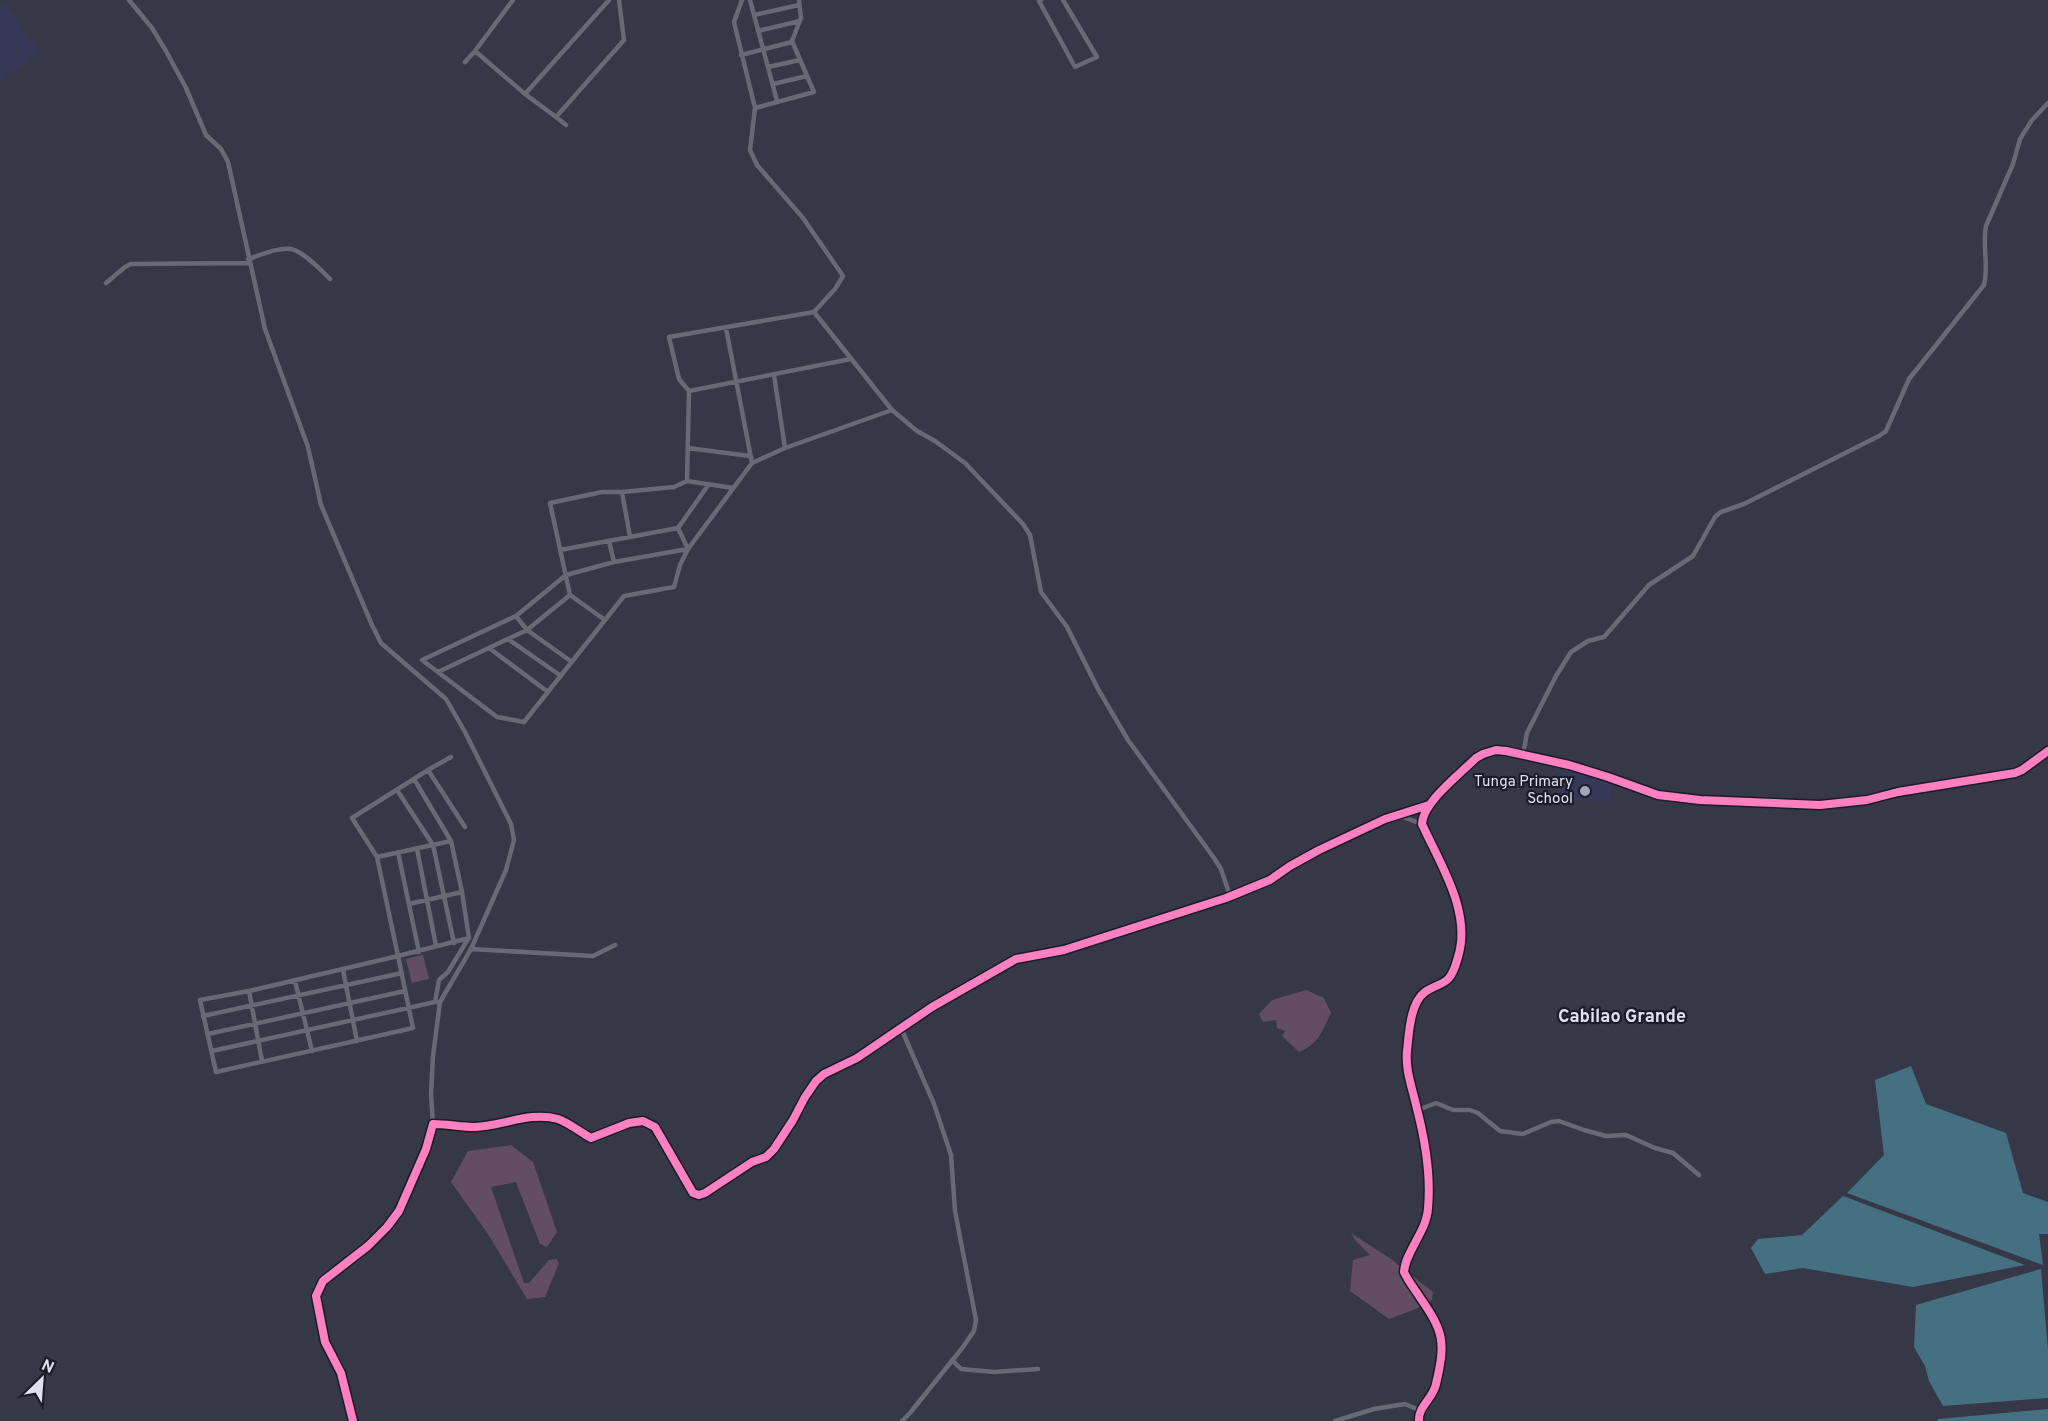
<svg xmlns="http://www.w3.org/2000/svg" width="2048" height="1421" font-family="Overpass,sans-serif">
<rect width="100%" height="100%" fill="#363847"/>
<path fill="#353957" d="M4 4 39 51 0 81V8Z
M1561 766 1612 779 1610 801 1562 800 1556 782Z"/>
<path fill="#634d62" d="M423 955 429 979 412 983 406 959Z
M1306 990 1324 998 1331 1013C1322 1031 1319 1044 1299 1052L1282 1036 1285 1031 1277 1028 1276 1020 1263 1022 1259 1014 1272 1000Z
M511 1145 533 1162 557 1232 547 1247 540 1244 516 1182 491 1187 524 1283H529L549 1260 556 1259 559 1263 545 1297 527 1299 488 1234 451 1182 468 1151Z
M1351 1233 1391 1259 1433 1292 1432 1300 1416 1309 1389 1319 1350 1291 1353 1260 1370 1255 1355 1240Z"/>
<path fill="#447082" d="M1911 1066 1926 1104 2006 1133 2023 1193 2048 1202V1234H2039L2043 1265 1847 1193 1884 1155 1875 1080Z
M1843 1196 2025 1265 1913 1287 1803 1268 1765 1274 1751 1248 1758 1239 1802 1235Z
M2041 1269 2048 1350V1398L1943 1406 1929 1381 1925 1366 1914 1347 1916 1305Z
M2048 1409V1421H1937L1938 1419Z"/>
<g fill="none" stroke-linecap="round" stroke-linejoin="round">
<path stroke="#686975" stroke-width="4.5" d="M129 0 152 28 166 51 186 88 206 135 221 149 228 162 265 329 308 447 321 505 372 625 381 643 446 699 465 732 511 824 514 840 506 870 471 949 440 1002 433 1056 431 1094 433 1124
M742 0 734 22 755 108 750 150 757 165 803 218 843 276 835 289 814 312
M750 0 777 101
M1041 0 1039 1 1075 67 1097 57 1063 0
M754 15 799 5
M758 31 800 21
M475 51 525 94 556 117
M741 55 792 42
M465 62 475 51 513 0
M768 67 800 60
M773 84 807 76
M525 94 609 0
M755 108 814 92 792 41 801 18 799 0
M566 125 556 117 624 40 619 0
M248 259C261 255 278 247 291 249 303 251 321 270 330 279
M106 283 125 267 131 264 249 263
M726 328 752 463
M851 359 689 391 679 379 669 337 814 312 892 410 917 431 935 441 965 463 1023 524 1030 535 1041 592 1067 627 1098 689 1128 740 1214 858 1221 869 1230 896
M774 375 785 448 892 410
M688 448 750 456
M687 481 689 391
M733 488 687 481 674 487 622 492H602L550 503 570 595 605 620 524 722 497 717 422 660 516 616 566 575 614 562 688 549 752 463 785 448
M622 492 630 537
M609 541 614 562
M560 550 678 528 709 484
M516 616 527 630 572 662
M605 620 624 596 674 587 680 565 688 549 678 528
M508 639 561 676
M489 648 548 692
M438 672 527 630 570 595
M1523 755 1527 733 1556 676 1571 652 1588 641 1604 637 1649 585 1693 556 1715 517 1721 512 1744 504 1879 436 1886 431 1909 379 1984 285C1989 265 1982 246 1986 226L2013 164 2020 139 2032 120 2048 103
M428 770 451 757
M414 779 451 841
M397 790 433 845 454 943
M1391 818 1403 817 1422 824
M451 841 462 892 469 938 398 956 377 857Z
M417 849 436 946
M398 852 419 952
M377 857 352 818 428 770 465 827
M409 904 462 892
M471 949 593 956 615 945
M398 956 413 1028 216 1072 200 1000 249 991Z
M343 970 357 1041
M295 981 312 1051
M249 991 262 1061
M438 1002H435L439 980 448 972 468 939
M203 1016 402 973
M901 1028 934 1104 951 1155 955 1211 976 1320 974 1331 963 1347 910 1413 902 1421
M208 1034 405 991
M212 1051 435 1002
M1418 1110 1436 1103 1453 1110H1470L1478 1113 1500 1131 1523 1134 1551 1122 1559 1121 1584 1130 1606 1136 1626 1135 1655 1148 1673 1153 1699 1175
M952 1360 961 1369 994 1372 1038 1369
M353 1421 341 1373 325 1342 316 1296 323 1281 368 1246 387 1227 399 1211 426 1149 433 1124C447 1124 461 1127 475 1127 503 1126 530 1111 558 1119 569 1123 580 1132 591 1138L629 1123 643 1121 655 1127 693 1193 699 1195 705 1193 752 1162 766 1157 774 1149 793 1120 805 1097 816 1081 824 1074 857 1058 932 1007 1016 959 1064 950 1226 898 1270 880 1290 866 1319 850 1385 819 1429 805
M1335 1421 1374 1409 1405 1404 1419 1410
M1419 1421C1418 1406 1433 1399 1436 1384 1446 1341 1444 1332 1419 1296 1414 1288 1408 1281 1404 1272 1405 1252 1427 1231 1428 1208 1431 1176 1425 1140 1417 1109 1413 1090 1405 1071 1407 1051 1409 1033 1410 1003 1425 992 1433 986 1443 985 1449 978 1454 972 1456 964 1458 957 1472 912 1440 864 1422 824 1423 802 1460 774 1476 758L1483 754 1496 750 1506 751 1569 765 1608 777 1658 795 1700 800 1820 805 1867 800 1898 792 2015 773 2022 770 2048 751"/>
<g stroke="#1a1c28" stroke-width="11">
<path id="cycleway" d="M353 1421 341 1373 325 1342 316 1296 323 1281 368 1246 387 1227 399 1211 426 1149 433 1124C447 1124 461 1127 475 1127 503 1126 530 1111 558 1119 569 1123 580 1132 591 1138L629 1123 643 1121 655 1127 693 1193 699 1195 705 1193 752 1162 766 1157 774 1149 793 1120 805 1097 816 1081 824 1074 857 1058 932 1007 1016 959 1064 950 1226 898 1270 880 1290 866 1319 850 1385 819 1429 805
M1419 1421C1418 1406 1433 1399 1436 1384 1446 1341 1444 1332 1419 1296 1414 1288 1408 1281 1404 1272 1405 1252 1427 1231 1428 1208 1431 1176 1425 1140 1417 1109 1413 1090 1405 1071 1407 1051 1409 1033 1410 1003 1425 992 1433 986 1443 985 1449 978 1454 972 1456 964 1458 957 1472 912 1440 864 1422 824 1423 802 1460 774 1476 758L1483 754 1496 750 1506 751 1569 765 1608 777 1658 795 1700 800 1820 805 1867 800 1898 792 2015 773 2022 770 2048 751"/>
</g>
<use href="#cycleway" stroke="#ff80c0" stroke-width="8"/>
</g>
<circle fill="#a3a6b6" stroke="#1a1c28" stroke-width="2" cx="1585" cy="791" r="6"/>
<g text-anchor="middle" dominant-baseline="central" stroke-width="4.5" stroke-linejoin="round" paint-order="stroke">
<g font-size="15" fill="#dde1f2" stroke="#1a1c28" text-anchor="end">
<text x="1573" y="782">Tunga Primary<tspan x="1573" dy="17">School</tspan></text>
</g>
<g font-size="18" font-weight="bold" fill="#dde1f2" stroke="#1a1c28">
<text x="1622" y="1017">Cabilao Grande</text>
</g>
</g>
<g transform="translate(42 1379) rotate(25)" stroke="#1a1c28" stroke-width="4.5" paint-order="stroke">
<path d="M0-4.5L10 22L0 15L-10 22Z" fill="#dde1f2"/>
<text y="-9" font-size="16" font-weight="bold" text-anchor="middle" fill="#dde1f2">N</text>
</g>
</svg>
